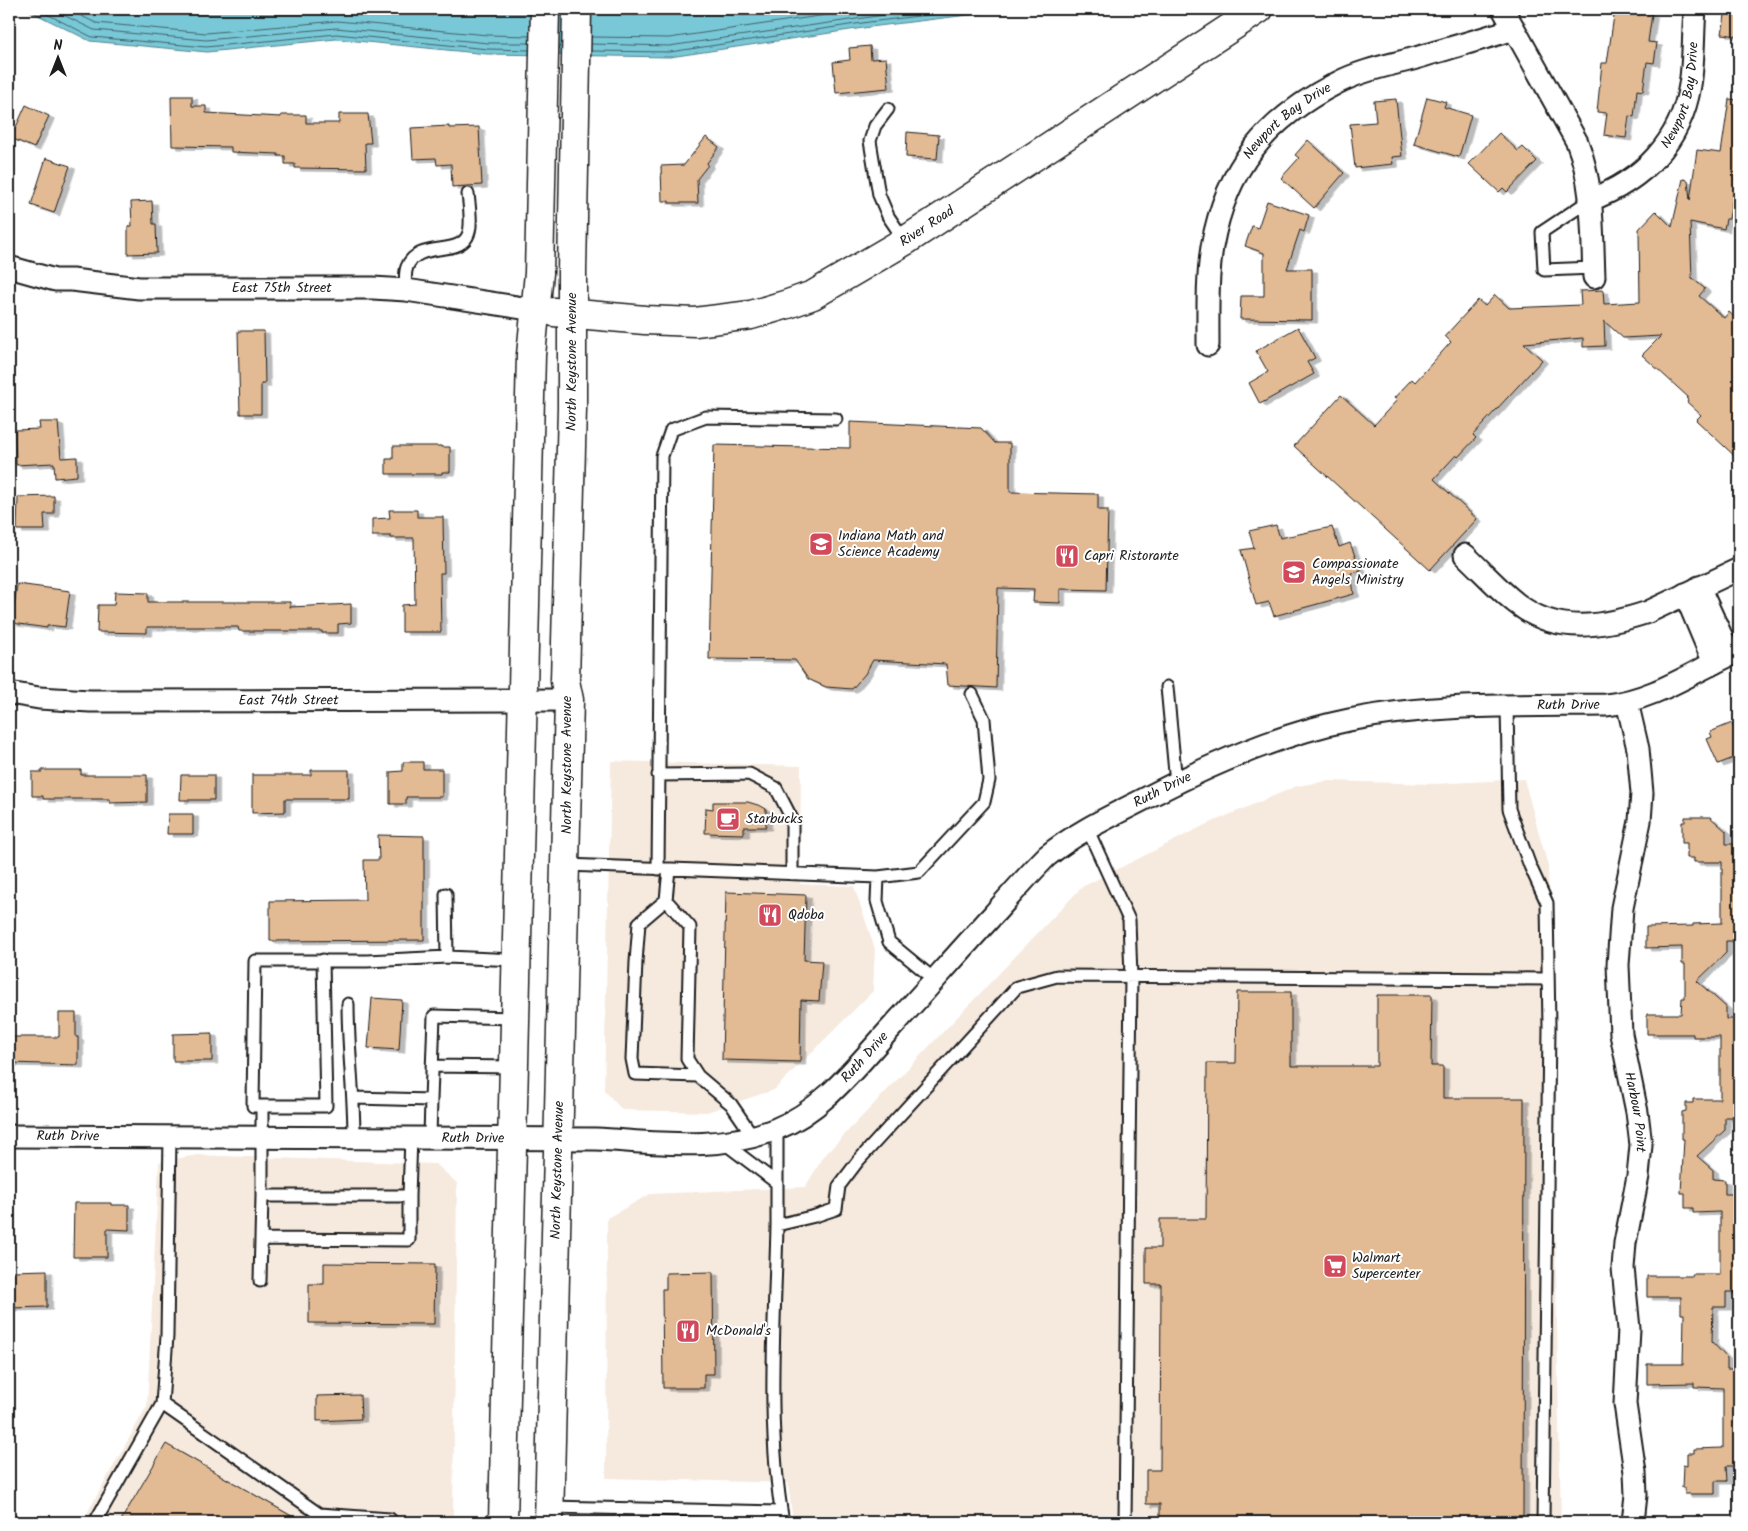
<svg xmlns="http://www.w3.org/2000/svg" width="1748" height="1531" font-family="Kalam,sans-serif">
<defs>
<filter id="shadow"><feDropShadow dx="5.5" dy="3" stdDeviation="0" flood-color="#0004"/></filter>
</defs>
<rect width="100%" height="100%" fill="#fff"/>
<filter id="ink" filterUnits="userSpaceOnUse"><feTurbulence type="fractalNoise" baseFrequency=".02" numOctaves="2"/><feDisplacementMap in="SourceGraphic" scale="10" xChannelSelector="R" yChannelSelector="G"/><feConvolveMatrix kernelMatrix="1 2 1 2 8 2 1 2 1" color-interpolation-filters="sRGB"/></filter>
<g filter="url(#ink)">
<path fill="#f6eadf" d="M611 761 801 766 800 884 854 886 875 949 873 991 774 1090 707 1112 622 1110 604 1090Z
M1524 779 1548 866 1561 1522H793L788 1483 606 1478 607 1218 650 1194 805 1187 824 1156 1082 887 1205 825 1297 786 1327 781 1435 784Z
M197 1155 436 1164 457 1183 453 1522H82L147 1406 159 1162Z"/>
<path fill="#79c8d7" stroke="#54838c" d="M26 9H1017L870 27 670 57 487 54 336 39 207 52 90 41Z"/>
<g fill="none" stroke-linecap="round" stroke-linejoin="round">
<path stroke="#416167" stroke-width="1" d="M37 9 92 37 206 47 336 34 488 49 529 50
M51 9 94 30 206 40 336 28 488 43H529
M67 9 96 23 206 33 337 21 488 35 529 36
M591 37 669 38 867 9
M591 44 669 46 926 9
M591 51 670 52 869 22 977 9"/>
</g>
<path fill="#e2ba93" stroke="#1c1c1c" filter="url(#shadow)" d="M1615 9 1652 14 1648 42 1657 43 1654 63 1647 62 1643 91 1637 90 1634 117 1629 116 1626 138 1604 135 1607 113 1597 112 1602 63H1607Z
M1726 9H1739V36L1722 34Z
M870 46 871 59 886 58 889 88 836 93 833 62 850 60 849 48Z
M171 96H192V106H206V113L281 117V115H306V123H339V114H368L371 143H365L366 169 295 168V164H285V156H278V154L231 152V147L172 146Z
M1427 97 1446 102 1444 107 1471 115 1459 157 1414 144Z
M1396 99 1402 156 1392 157 1393 164 1355 168 1350 124 1376 122 1374 101Z
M1729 99 1739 100V180L1736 179 1729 219H1726L1724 229 1690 222 1692 278 1705 289 1699 296 1724 318 1729 312 1739 321V460L1696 420 1701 415 1687 402 1688 400 1686 398 1688 397 1642 355 1661 336 1623 338 1604 321 1605 346 1583 347V338L1524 343 1542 360 1473 435 1476 438 1458 457 1456 455 1434 479 1477 519 1430 570 1294 446 1341 395 1374 425 1397 400 1394 398 1412 379 1415 382 1451 342 1445 336 1478 300 1485 306 1495 295 1509 308 1581 305 1580 291 1603 290 1604 304 1640 302 1639 229 1656 211 1672 227 1683 179 1688 180 1690 200 1697 150 1721 153Z
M26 105 49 116 34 148 11 138Z
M449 126V128L479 127 482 185 452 187 451 164 437 165 436 158 413 159 411 128Z
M907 132 939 135 937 159 906 157Z
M1499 133 1518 151 1523 147 1537 161 1507 192 1503 188 1499 192 1469 164Z
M706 137 719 147 707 163 708 165 697 179 698 203H669V201H662L661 166 684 165Z
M1308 140 1344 173 1314 208 1281 178 1299 158 1295 155Z
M46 158 70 166 54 213 31 205Z
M152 201 153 224H156L157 253 128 254V226H132L131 202Z
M1267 201 1309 215 1304 232 1300 230 1287 269H1312V320L1240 319 1241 296H1264V253L1245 246 1252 226 1258 228Z
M1298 327 1315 358 1307 362 1314 374 1260 404 1249 383 1268 372 1256 351Z
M238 331H264L265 384H261V414H240Z
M39 422H58L61 458 77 457V476L55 478 54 463 16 465 15 430 40 429Z
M850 422 981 428 995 443H1010V492L1098 494V510H1108L1106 590 1060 589V603L1033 602 1034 589 998 588 996 688 948 685 946 664 873 660 865 674 852 689 826 687 808 679 795 660 709 659 714 445 850 448Z
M393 446H441V447H450V472H442V474H386V459H393Z
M54 496V514H44L45 530H17L18 497Z
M389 510H417V517H443L444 573H440L441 632H402V605L415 604 414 538H391V536H372V519L390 518Z
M1276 525 1280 538 1332 527 1339 547 1350 543 1361 571 1351 573 1354 594 1274 616 1269 602 1256 605 1241 550 1254 548 1249 531Z
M17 584 70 591 65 627 47 625V628L12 623Z
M115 592 148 593V602H290V607L351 604V623L338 624V633H322V631H239L238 627H147V633L97 632 98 605H114Z
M1732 723 1734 729 1739 727V756L1718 764 1707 739 1712 737 1710 732Z
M403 762H423V769H442V797H406V804H390V772L403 771Z
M42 770H81V775H147V802L110 803V799H43V796H32V772H42Z
M311 770H349V799H285V812L252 813V775H311Z
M181 775H214V800H180Z
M713 802H748L761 806 766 809V827H744V834L705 833 706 808 713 809Z
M168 814H193V834H167Z
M1685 817H1710L1726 831V844H1739V941H1726V953L1697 981 1726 1007V1019H1739V1117H1725V1130L1697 1156 1713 1170V1179L1725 1180V1194H1739V1292H1726V1307H1713L1712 1342 1727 1358V1369H1739V1466H1726L1727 1481H1715V1494H1685V1488H1682L1683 1465 1687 1466V1453H1694V1449L1723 1448V1388L1694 1387V1383L1647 1384V1364H1683L1684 1314H1681V1297H1647V1276H1693L1692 1274H1720V1212L1693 1213V1208H1685V1193H1681L1684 1139H1682V1112L1686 1111V1103H1693V1099H1720V1037H1693V1034H1647V1014H1681L1682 998H1685V964H1682V947L1646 948V927L1693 926V924L1722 923V862H1694V858H1687V843H1682V822H1685Z
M378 835 424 836V940L270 941V901L365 900 364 860H379Z
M726 892 806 895 804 960 822 961 819 1001 801 1000 800 1062 722 1060Z
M1237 992H1291V1066H1377V995H1432L1431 1066H1443V1098H1524L1523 1522H1160V1504H1146V1470H1160L1161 1284H1146V1248H1160V1219H1206L1207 1063H1236Z
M372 998 402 1000 399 1050 368 1048Z
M59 1013H76V1037H78V1065L9 1063V1037H59Z
M212 1033V1061H173V1034Z
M74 1203H111V1205H129V1230L107 1229V1257H73Z
M324 1263 435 1264 434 1324 309 1323V1284H324Z
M47 1270V1307L9 1308V1281H12V1271Z
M713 1272 714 1374H704V1388H663L662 1289H666V1273Z
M360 1395 361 1419 317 1421V1396Z
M166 1444 302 1522H120Z"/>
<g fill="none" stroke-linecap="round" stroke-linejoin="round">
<g stroke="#1c1c1c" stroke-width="15">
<path id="lane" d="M888 109 875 126 870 141 879 195 888 216 905 241
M1590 200 1542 232 1544 270 1594 268
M406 290C406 283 404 274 407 267 417 241 456 256 467 237 473 228 469 204 468 194
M1167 687 1176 783
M1507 706 1509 809 1530 866 1547 903 1549 1027 1543 1522
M658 775 749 774 776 788 792 819V874
M1087 828 1129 920 1131 977 1125 1522
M566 865 878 877
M658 869 662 456 671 430 706 417 836 419
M669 869 666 900 639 923 636 962 632 1059 635 1074 698 1076
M666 900 690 927 687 1059 698 1076 731 1104 753 1136
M447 957 517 960
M935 980 889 942 877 901 878 877 919 872 984 802 989 780 984 719 972 694
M348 1004C348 1049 354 1093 354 1137
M432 1066 514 1067
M354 1098 431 1100 434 1016 515 1018
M262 1106H326L323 960
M777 1129V1225L815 1216 836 1209 839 1186 858 1161 1017 987 1057 976 1548 979
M170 1136 167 1336 162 1404 319 1514 390 1519 392 1522
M411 1137 409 1196H262V1106H253L255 961H367L447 957 446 894
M430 1137 431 1100
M723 1142 777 1183
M777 1225C775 1322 766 1426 783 1522
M261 1239 409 1240V1196
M260 1281 262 1196
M549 1507 781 1512
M95 1522 162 1404"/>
</g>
<g stroke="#1c1c1c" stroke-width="25">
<g id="street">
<path d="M1503 9 1577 142C1594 185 1592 232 1594 277"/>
<path id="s1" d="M1590 200C1642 181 1681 142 1690 85 1694 60 1693 34 1695 9"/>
<path id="s2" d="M9 267 55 280H72L139 288H373L406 290 549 312"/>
<path id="s3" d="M1208 345C1208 312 1207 279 1212 247 1226 167 1267 119 1337 83 1362 70 1390 65 1416 58 1449 48 1482 39 1514 29"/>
<path d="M1465 555C1482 571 1498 589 1516 603 1556 635 1603 627 1648 612L1739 569"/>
<path d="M1699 587 1730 655"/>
<path d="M1685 594 1714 663"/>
<path id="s4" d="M9 693 39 698 90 701 569 700"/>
<path id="s5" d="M1627 702 1638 749 1642 793 1640 821 1622 908 1618 965 1621 1034 1637 1112 1641 1145 1638 1176 1625 1243 1623 1268 1629 1329 1625 1404 1635 1472 1636 1495 1633 1522"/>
<path id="s6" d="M9 1136 596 1139C655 1142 720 1152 776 1129 824 1110 858 1064 892 1027 926 990 959 952 993 915 1011 895 1028 875 1047 856 1079 830 1116 814 1152 795 1214 763 1280 734 1349 720 1434 703 1521 706 1606 705 1655 700 1695 670 1739 651"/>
</g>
</g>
<g stroke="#1c1c1c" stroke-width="31">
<g id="secondary">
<path id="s7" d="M554 312 645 320 695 322 751 315 788 304 813 295 905 241 1259 9"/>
</g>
</g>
<g stroke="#1c1c1c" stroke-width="31">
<g id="primary">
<path d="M503 1522 531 355 539 273 545 9"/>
<path id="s8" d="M549 1522 569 700 565 681 572 408V272L577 9"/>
</g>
</g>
<use href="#lane" stroke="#fff" stroke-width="11"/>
<use href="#street" stroke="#fff" stroke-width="21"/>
<use href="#secondary" stroke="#fff" stroke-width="28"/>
<use href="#primary" stroke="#fff" stroke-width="28"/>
</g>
</g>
<defs>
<g id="school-square" transform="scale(1.25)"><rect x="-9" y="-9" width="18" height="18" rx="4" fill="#d1495b" stroke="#fff"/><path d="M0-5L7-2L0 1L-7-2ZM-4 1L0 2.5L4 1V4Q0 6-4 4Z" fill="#fff"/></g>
<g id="restaurant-square" transform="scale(1.25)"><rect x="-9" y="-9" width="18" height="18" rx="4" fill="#d1495b" stroke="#fff"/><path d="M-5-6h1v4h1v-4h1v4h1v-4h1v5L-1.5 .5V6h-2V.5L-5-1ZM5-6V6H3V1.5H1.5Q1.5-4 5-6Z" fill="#fff"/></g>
<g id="cafe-square" transform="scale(1.25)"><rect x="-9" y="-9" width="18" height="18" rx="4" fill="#d1495b" stroke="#fff"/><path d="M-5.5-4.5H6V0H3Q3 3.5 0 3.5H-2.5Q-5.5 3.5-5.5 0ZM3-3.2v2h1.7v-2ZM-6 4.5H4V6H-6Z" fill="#fff"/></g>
<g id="supermarket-square" transform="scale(1.25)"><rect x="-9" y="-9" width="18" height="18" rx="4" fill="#d1495b" stroke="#fff"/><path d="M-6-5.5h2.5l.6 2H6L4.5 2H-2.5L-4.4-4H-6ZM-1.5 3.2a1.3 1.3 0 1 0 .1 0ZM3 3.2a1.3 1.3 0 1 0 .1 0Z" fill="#fff"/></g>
</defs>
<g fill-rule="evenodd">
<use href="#school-square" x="821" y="544"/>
<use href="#restaurant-square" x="1067" y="556"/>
<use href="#school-square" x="1294" y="572"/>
<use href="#cafe-square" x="728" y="819"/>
<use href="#restaurant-square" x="770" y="915"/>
<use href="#supermarket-square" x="1335" y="1266"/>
<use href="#restaurant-square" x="688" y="1331"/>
</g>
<g text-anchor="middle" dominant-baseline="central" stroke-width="4" stroke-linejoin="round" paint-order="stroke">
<g font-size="14" fill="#1c1c1c" stroke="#fff">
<text stroke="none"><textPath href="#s1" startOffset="148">Newport Bay Drive</textPath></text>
<text stroke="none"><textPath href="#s3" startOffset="250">Newport Bay Drive</textPath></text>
<text stroke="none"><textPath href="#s7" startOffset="396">River Road</textPath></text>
<text stroke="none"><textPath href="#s2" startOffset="275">East 75th Street</textPath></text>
<text stroke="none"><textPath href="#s8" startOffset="1161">North Keystone Avenue</textPath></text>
<text stroke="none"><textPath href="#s4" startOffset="280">East 74th Street</textPath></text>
<text stroke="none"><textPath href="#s6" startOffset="1709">Ruth Drive</textPath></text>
<text transform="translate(567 765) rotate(-90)">North Keystone Avenue</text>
<text stroke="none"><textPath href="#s6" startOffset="1289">Ruth Drive</textPath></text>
<text stroke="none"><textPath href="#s6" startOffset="884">Ruth Drive</textPath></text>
<text stroke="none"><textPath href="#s5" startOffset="415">Harbour Point</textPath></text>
<text stroke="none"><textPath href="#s6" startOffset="59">Ruth Drive</textPath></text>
<text stroke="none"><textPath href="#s6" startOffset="464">Ruth Drive</textPath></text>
<text stroke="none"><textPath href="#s8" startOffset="352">North Keystone Avenue</textPath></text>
</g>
<g font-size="14" fill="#1c1c1c" stroke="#fff" text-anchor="start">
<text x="838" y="536">Indiana Math and<tspan x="838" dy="16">Science Academy</tspan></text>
<text x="1084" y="556">Capri Ristorante</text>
<text x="1312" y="564">Compassionate<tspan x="1312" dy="16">Angels Ministry</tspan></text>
<text x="746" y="819">Starbucks</text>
<text x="788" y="915">Qdoba</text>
<text x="1352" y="1258">Walmart<tspan x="1352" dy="16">Supercenter</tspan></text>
<text x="706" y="1331">McDonald's</text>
</g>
</g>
<rect width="1748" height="1531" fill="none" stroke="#fff" stroke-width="30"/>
<rect x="15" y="15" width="1718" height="1501" fill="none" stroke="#1c1c1c" stroke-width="2" filter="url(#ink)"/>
<g transform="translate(58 58)" stroke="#ffffff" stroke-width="4" paint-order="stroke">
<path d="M0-4L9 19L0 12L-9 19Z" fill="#1c1c1c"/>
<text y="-8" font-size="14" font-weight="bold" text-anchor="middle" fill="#1c1c1c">N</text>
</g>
</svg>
